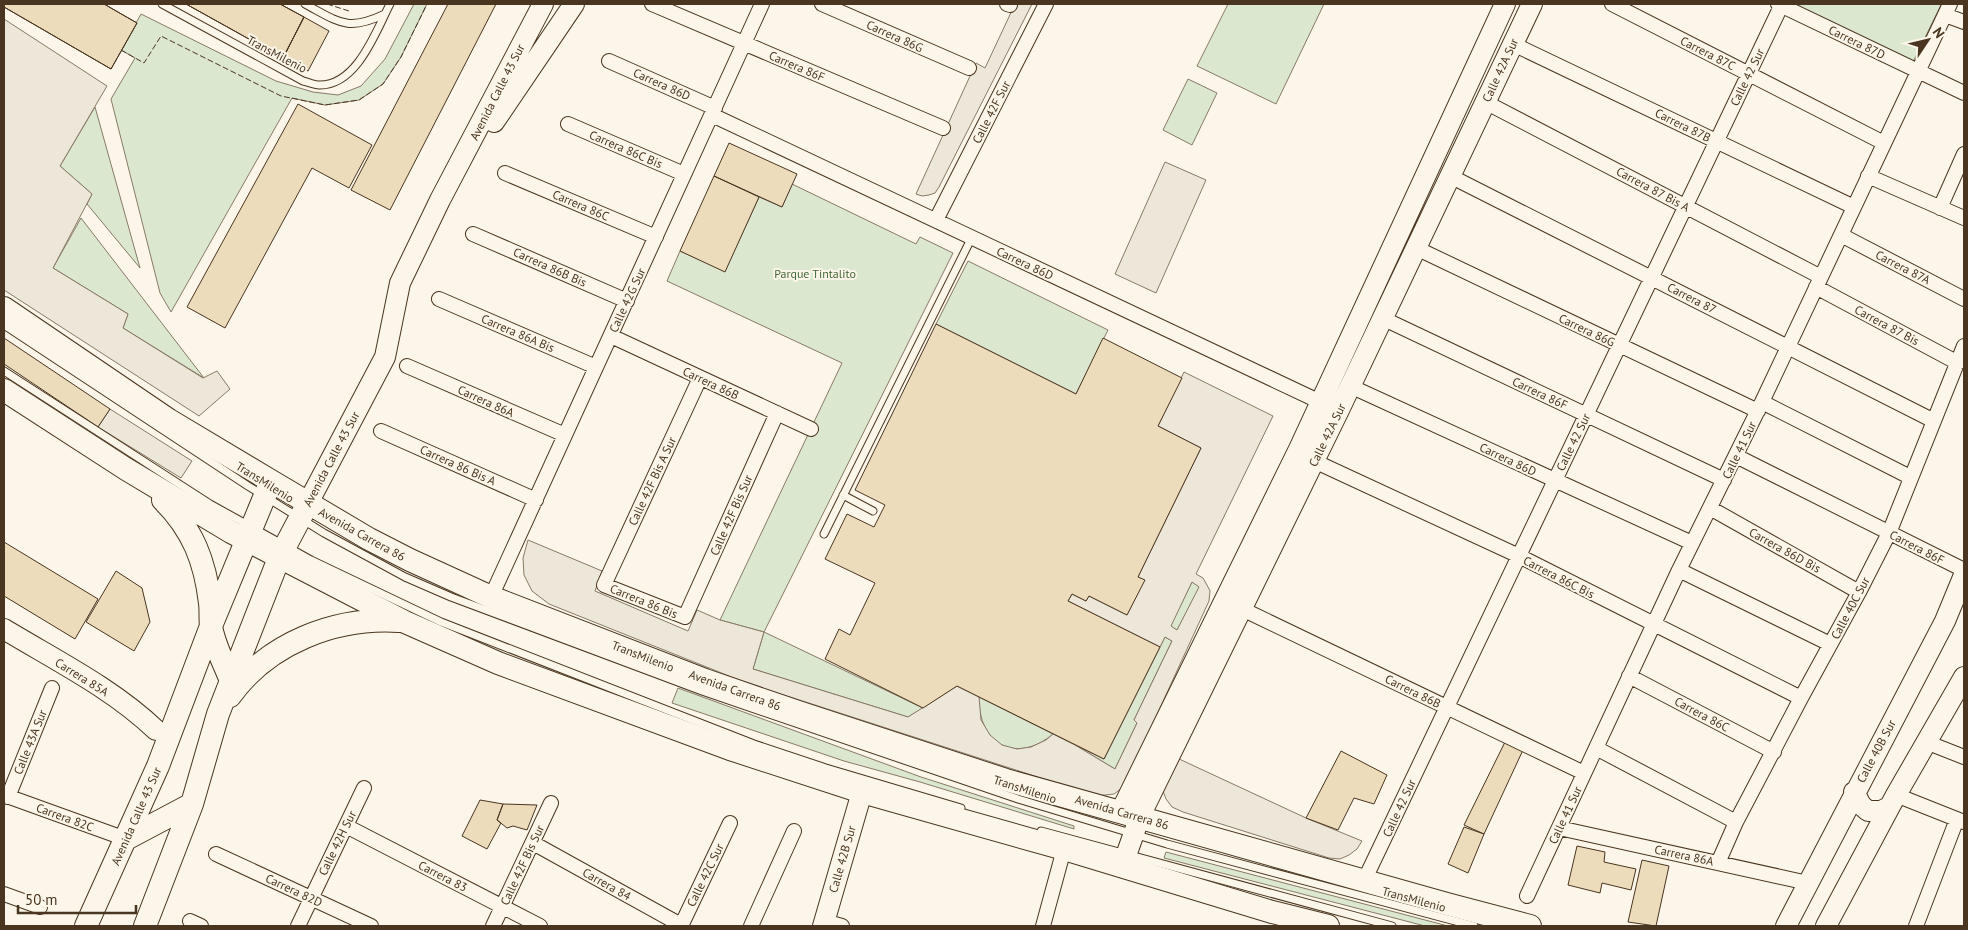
<svg xmlns="http://www.w3.org/2000/svg" width="1968" height="930" font-family="'PT Sans',sans-serif">
<rect width="100%" height="100%" fill="#fbf6e9"/>
<path fill="#dce7d0" stroke="#887966" d="M414 4H427L401 57 383 84 359 100 325 105 292 98 171 312 160 293 111 99 135 58 121 50 141 14 276 81 313 92 338 95 361 86 385 59Z
M1228 4H1324L1276 104 1197 66Z
M1793 4H1938L1941 5 1912 64Z
M1188 79 1217 93 1192 145 1163 130Z
M95 107 140 268 87 204 92 194 60 166Z
M792 184 916 244 920 237 953 253 764 632 923 708 908 717 753 669 764 632 720 620 842 363 667 281 680 251 725 271 759 197 782 207Z
M81 218 204 378 123 328 128 314 53 268Z
M968 261 1108 330 1076 394 936 324Z
M1192 582 1200 587 1177 630 1170 626Z
M1165 637 1172 641 1134 720 1137 723 1115 769 1075 745 1104 759Z
M678 688 921 777 1074 826V829L920 782 844 761 672 703Z
M979 697 1053 734C1016 765 978 744 979 697Z
M1166 852 1448 926H1425L1164 858Z"/>
<path fill="#ede7d9" stroke="#887966" fill-rule="evenodd" d="M1015 4H1032L939 187 935 193 929 195 922 196 916 194 976 63 985 68Z
M4 19 107 86 60 166 92 194 53 268 128 314 123 328 203 378 217 371 230 389 199 416 4 290Z
M1165 162 1206 180 1156 293 1115 274Z
M1184 372 1273 416 1196 574 1203 578 1207 585 1210 591 1209 601 1127 780 1122 788 1114 794 1096 796 744 682 549 604 532 591 524 575 523 558 528 540 602 571 595 591 688 631 697 610 720 620 764 632 753 669 908 717 957 686 979 697 981 720 990 735 1002 745 1017 749 1031 747 1046 740 1053 734 1075 745 1115 769 1137 723 1134 720 1172 641 1165 637 1160 647 1068 601 1072 594 1086 601 1089 596 1127 615 1144 580 1138 577 1201 448 1158 426ZM1192 582 1199 587 1177 630 1171 626Z
M110 409 192 461 181 478 98 427Z
M1177 758 1306 818 1362 841 1357 849 1349 855 1340 859 1329 858 1183 812 1172 807 1166 799 1163 791Z"/>
<path fill="#ecdcbc" stroke="#4a3520" d="M4 4H104L137 23 111 69 4 7Z
M4 4H104L137 23 111 69 4 7Z
M186 4H280L304 17 283 58Z
M186 4H280L304 17 283 58Z
M448 4H496L390 210 351 190Z
M304 17 329 31 308 71 283 58Z
M298 104 372 145 349 188 312 168 225 328 187 307Z
M729 143 797 174 782 207 714 176Z
M714 176 759 197 725 272 680 251Z
M936 324 1076 394 1103 338 1182 378 1158 426 1201 448 1138 577 1145 580 1127 615 1089 596 1086 601 1072 594 1068 601 1160 647 1104 759 957 686 923 708 825 659 839 629 850 635 875 583 825 559 847 514 874 527 885 505 855 490Z
M4 338 110 409 98 427 4 364Z
M4 542 98 599 75 639 4 596Z
M116 571 142 588 150 622 134 651 86 622Z
M1505 742 1523 750 1484 834 1464 825Z
M1341 751 1387 775 1374 804 1354 798 1338 830 1306 818Z
M480 800 503 804 497 820 501 823 487 849 462 836Z
M503 804 537 805 527 830 513 826 507 828 497 820Z
M1464 827 1484 834 1468 873 1448 864Z
M1577 846 1605 852 1604 862 1636 869 1631 890 1602 883 1600 893 1568 885Z
M1642 860 1669 866 1656 926 1628 922Z"/>
<g fill="none" stroke-linecap="round" stroke-linejoin="round">
<g stroke="#4a3520" stroke-width="9">
<path id="lane" d="M162 4 303 81C308 82 314 85 319 85 357 86 376 31 390 4
M305 4C339 22 347 32 385 14
M4 325 248 486 324 533 405 577 451 597 702 691 1018 799 1167 844 1474 926
M4 371 210 504 311 560 441 622 754 744 826 768 961 808
M843 495 873 511
M824 534 972 237
M1041 831 1392 926"/>
</g>
<g stroke="#4a3520" stroke-width="16">
<path id="street" d="M652 4 943 128
M822 4 969 68
M1007 4 1010 5
M1612 4 1884 143
M1778 4 1964 93
M1945 15 1964 22
M1513 44 1854 207
M609 61 715 108
M1485 102 1821 277
M712 115 1329 406
M568 124 684 174
M505 173 656 237
M1450 176 1934 421
M1868 176 1964 218
M1940 208 1964 154
M936 220 1046 4
M473 234 627 301
M1841 235 1964 299
M1416 248 1758 411
M1816 287 1958 363
M439 299 596 367
M1382 318 1724 480
M611 336 811 429
M407 366 565 435
M700 378 604 585 685 617 777 413
M1350 386 1692 543
M1762 402 1910 477
M381 431 536 500
M1736 456 1964 570
M1314 461 1519 556 1801 698
M1710 508 1859 592
M1679 570 1830 644
M491 597 762 4
M1242 609 1584 773
M1629 676 1774 752
M1926 742 1964 757
M1596 748 1736 822
M4 795 126 839
M1896 795 1964 822
M8 797 52 688
M346 826 540 926
M1559 828 1808 883
M533 843 681 925
M216 854 371 926
M1718 863 1736 822 1801 698 1859 592 1889 533 1964 346
M1364 881 1782 4
M4 894 40 907
M1527 896 1679 570 1762 402 1950 4
M190 921 201 926
M824 921 842 926
M298 926 364 788
M493 926 551 803
M681 926 730 823
M751 926 794 831
M1043 926 1064 849
M1916 926 1957 819"/>
</g>
<g stroke="#4a3520" stroke-width="22">
<path id="secondary" d="M494 122 574 4
M308 503 385 357 400 283 440 200 543 4
M4 629C55 660 112 688 156 730
M1854 792 1861 805 1868 811H1881L1889 807
M1121 811 1299 449 1505 4
M1122 867 1140 816 1339 410 1532 4
M823 926 862 792
M1786 926 1945 621 1964 575
M1826 926 1896 795 1964 677"/>
</g>
<g stroke="#4a3520" stroke-width="24">
<path id="primary" d="M4 308 169 420 271 481 369 539 410 560 491 597 705 680 798 712 1006 780 1447 904 1530 926
M4 390 126 469 231 532 405 622 498 663 730 749 862 792 1064 849 1272 912 1328 926
M163 500C193 530 205 561 210 603 211 611 210 619 211 626 214 645 224 663 231 681
M230 696C268 643 335 617 399 621
M126 839 192 804
M86 926 158 766 211 626 271 481
M145 926 192 804 218 714 279 558 308 503"/>
</g>
<use href="#lane" stroke="#fbf6e9" stroke-width="7"/>
<use href="#street" stroke="#fbf6e9" stroke-width="14"/>
<use href="#secondary" stroke="#fbf6e9" stroke-width="20"/>
<use href="#primary" stroke="#fbf6e9" stroke-width="22"/>
<path stroke="#4a3520" stroke-width="1" stroke-dasharray="6 2.5" stroke-linecap="butt" d="M327 4 349 11
M121 50 144 63 161 36 281 96 325 105 359 100 383 84 401 57 427 4"/>
</g>
<g text-anchor="middle" dominant-baseline="central" stroke-width="4" stroke-linejoin="round" paint-order="stroke">
<g font-size="12" fill="#4a3520" stroke="#fbf6e9">
<text transform="translate(895 36) rotate(24)">Carrera 86G</text>
<text transform="translate(1857 42) rotate(26)">Carrera 87D</text>
<text transform="translate(1708 53) rotate(27)">Carrera 87C</text>
<text transform="translate(277 54) rotate(28)">TransMilenio</text>
<text transform="translate(797 66) rotate(23)">Carrera 86F</text>
<text transform="translate(1500 70) rotate(-65)">Calle 42A Sur</text>
<text transform="translate(1747 77) rotate(-64)">Calle 42 Sur</text>
<text transform="translate(662 84) rotate(24)">Carrera 86D</text>
<text transform="translate(497 92) rotate(-63)">Avenida Calle 43 Sur</text>
<text transform="translate(991 112) rotate(-63)">Calle 42F Sur</text>
<text transform="translate(1683 125) rotate(26)">Carrera 87B</text>
<text transform="translate(626 149) rotate(23)">Carrera 86C Bis</text>
<text transform="translate(1653 189) rotate(28)">Carrera 87 Bis A</text>
<text transform="translate(581 205) rotate(23)">Carrera 86C</text>
<text transform="translate(1025 263) rotate(25)">Carrera 86D</text>
<text transform="translate(550 267) rotate(24)">Carrera 86B Bis</text>
<text transform="translate(1903 267) rotate(27)">Carrera 87A</text>
<text transform="translate(1692 298) rotate(27)">Carrera 87</text>
<text transform="translate(627 300) rotate(-65)">Calle 42G Sur</text>
<text transform="translate(1887 325) rotate(28)">Carrera 87 Bis</text>
<text transform="translate(1587 330) rotate(25)">Carrera 86G</text>
<text transform="translate(518 333) rotate(23)">Carrera 86A Bis</text>
<text transform="translate(711 383) rotate(25)">Carrera 86B</text>
<text transform="translate(1540 393) rotate(25)">Carrera 86F</text>
<text transform="translate(486 401) rotate(24)">Carrera 86A</text>
<text transform="translate(1327 435) rotate(-64)">Calle 42A Sur</text>
<text transform="translate(1573 442) rotate(-64)">Calle 42 Sur</text>
<text transform="translate(1739 450) rotate(-64)">Calle 41 Sur</text>
<text transform="translate(331 459) rotate(-62)">Avenida Calle 43 Sur</text>
<text transform="translate(1508 459) rotate(25)">Carrera 86D</text>
<text transform="translate(458 465) rotate(24)">Carrera 86 Bis A</text>
<text transform="translate(652 481) rotate(-65)">Calle 42F Bis A Sur</text>
<text transform="translate(265 482) rotate(32)">TransMilenio</text>
<text transform="translate(731 515) rotate(-66)">Calle 42F Bis Sur</text>
<text transform="translate(362 534) rotate(29)">Avenida Carrera 86</text>
<text transform="translate(1917 547) rotate(27)">Carrera 86F</text>
<text transform="translate(1785 550) rotate(29)">Carrera 86D Bis</text>
<text transform="translate(1559 577) rotate(27)">Carrera 86C Bis</text>
<text transform="translate(644 601) rotate(22)">Carrera 86 Bis</text>
<text transform="translate(1850 608) rotate(-62)">Calle 40C Sur</text>
<text transform="translate(643 656) rotate(21)">TransMilenio</text>
<text transform="translate(82 677) rotate(32)">Carrera 85A</text>
<text transform="translate(735 690) rotate(20)">Avenida Carrera 86</text>
<text transform="translate(1413 691) rotate(26)">Carrera 86B</text>
<text transform="translate(1702 714) rotate(28)">Carrera 86C</text>
<text transform="translate(30 742) rotate(-68)">Calle 43A Sur</text>
<text transform="translate(1876 751) rotate(-62)">Calle 40B Sur</text>
<text transform="translate(1025 789) rotate(18)">TransMilenio</text>
<text transform="translate(1399 808) rotate(-65)">Calle 42 Sur</text>
<text transform="translate(1122 812) rotate(16)">Avenida Carrera 86</text>
<text transform="translate(1565 815) rotate(-65)">Calle 41 Sur</text>
<text transform="translate(136 816) rotate(-66)">Avenida Calle 43 Sur</text>
<text transform="translate(65 817) rotate(20)">Carrera 82C</text>
<text transform="translate(337 843) rotate(-64)">Calle 42H Sur</text>
<text transform="translate(1684 855) rotate(12)">Carrera 86A</text>
<text transform="translate(842 859) rotate(-74)">Calle 42B Sur</text>
<text transform="translate(522 865) rotate(-65)">Calle 42F Bis Sur</text>
<text transform="translate(705 875) rotate(-64)">Calle 42C Sur</text>
<text transform="translate(443 876) rotate(27)">Carrera 83</text>
<text transform="translate(607 884) rotate(29)">Carrera 84</text>
<text transform="translate(294 890) rotate(25)">Carrera 82D</text>
<text transform="translate(1414 899) rotate(15)">TransMilenio</text>
</g>
<g font-size="12" fill="#436837" stroke="#fbf6e9">
<text x="815" y="273">Parque Tintalito</text>
</g>
</g>
<rect width="1968" height="930" fill="none" stroke="#4a3520" stroke-width="10"/>
<g transform="translate(1928 40) rotate(55)" stroke="#fbf6e9" stroke-width="4" paint-order="stroke">
<path d="M0-4L9 19L0 12L-9 19Z" fill="#4a3520"/>
<text y="-8" font-size="14" font-weight="bold" text-anchor="middle" fill="#4a3520">N</text>
</g>
<path d="M18 905v8h118v-8" fill="none" stroke="#4a3520" stroke-width="2.5"/>
<text x="25" y="905" font-size="15" fill="#4a3520" stroke="#fbf6e9" stroke-width="4" paint-order="stroke">50 m</text>
</svg>
